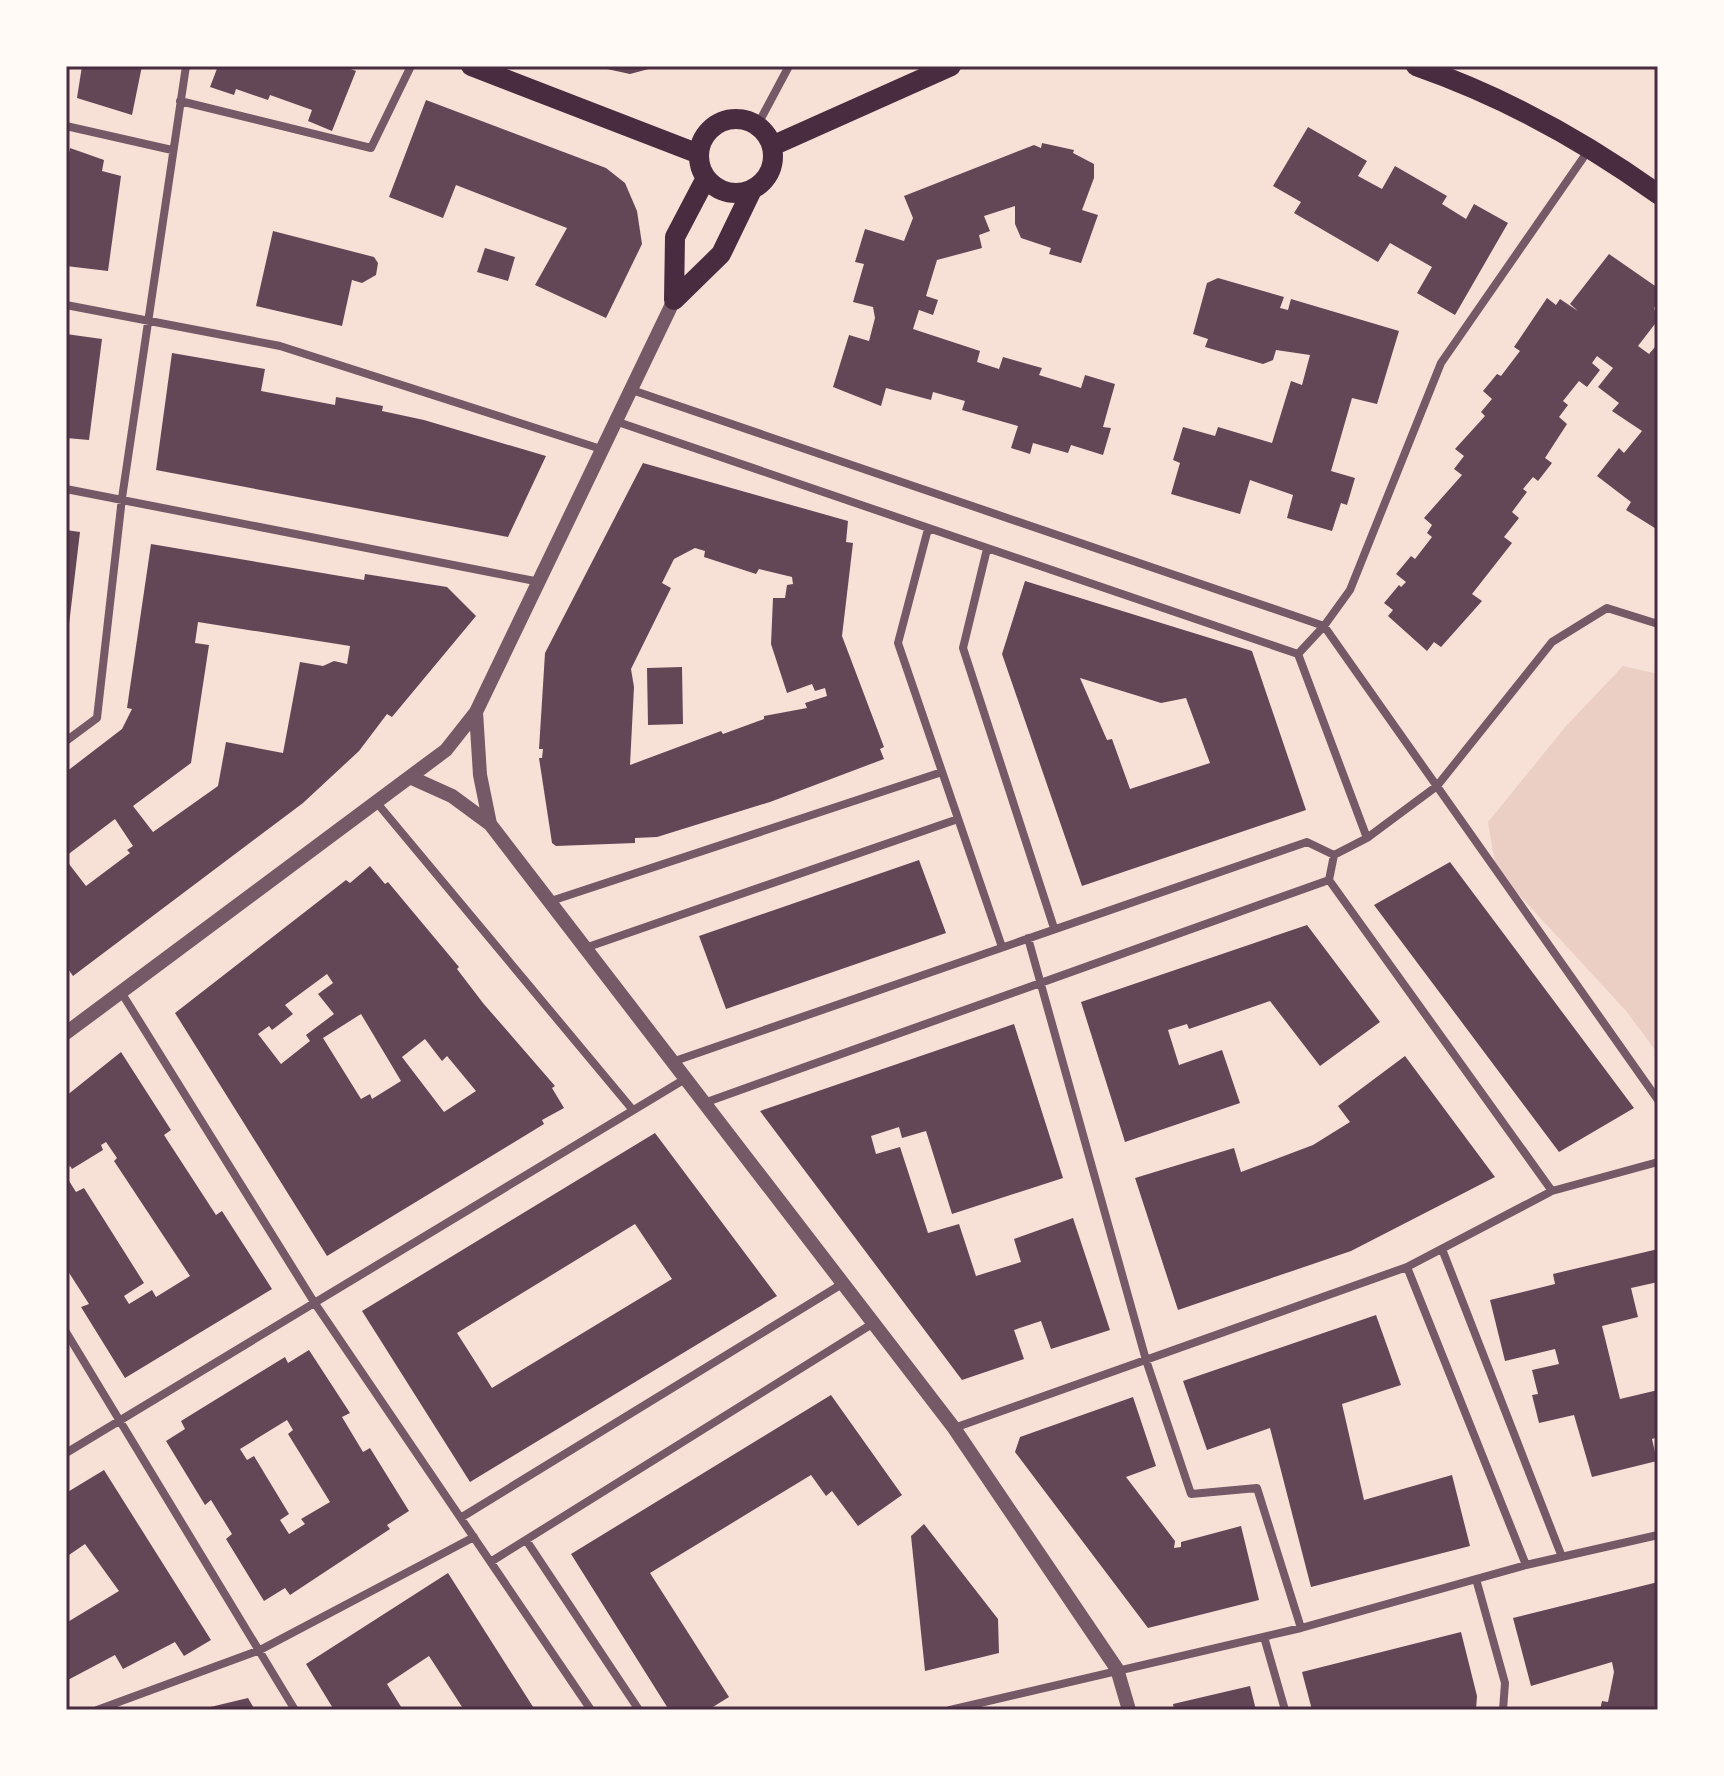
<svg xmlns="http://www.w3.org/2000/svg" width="1724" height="1776" font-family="Lato,sans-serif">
<rect width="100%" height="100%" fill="#f7e1d7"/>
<path fill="#ebcfc5" d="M1623 666 1658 674V1054L1627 1012 1496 870 1488 822 1566 726Z"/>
<path fill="#644757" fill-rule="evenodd" d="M82 66H142L132 115 77 98Z
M218 66H343L356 71 332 131 308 121 312 110 270 95 268 100 236 89 234 95 210 87Z
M593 66H656V67L630 74Z
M426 100 606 168 625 183 637 211 642 244 606 318 535 285 567 228 456 185 443 218 389 197Z
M1308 127 1367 161 1358 176 1382 189 1395 166 1447 196 1442 204 1466 219 1474 204 1508 223 1455 315 1417 293 1432 267 1390 243 1378 262 1294 213 1301 202 1273 186Z
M1042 143 1074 150 1073 153 1094 164V178L1082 210 1098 215 1081 263 1049 254 1051 248 1021 238 1015 224V206L984 216 990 231 979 235 982 248 937 260 926 296 938 300 933 315 919 310 913 329 980 351 977 362 999 369 1003 357 1042 368 1039 375 1081 388 1085 375 1115 384 1103 427 1111 428 1103 455 1071 445 1068 453 1033 443 1030 454 1011 448 1018 426 962 410 965 401 933 392 931 400 886 388 881 406 833 387 849 335 869 341 875 318 873 307 853 302 864 264 855 262 865 229 904 241 913 218 904 196 1034 145 1041 148Z
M70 148 104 160 102 171 121 176 108 271 66 266V169Z
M273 231 374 257 378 263 376 275 362 283 352 280 342 326 256 306Z
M485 248 515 257 508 281 477 272Z
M1609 254 1658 288 1655 297 1658 303 1654 308 1658 320 1638 346 1649 354 1655 347 1658 349V530L1626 510 1631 502 1597 476 1619 448 1624 453 1642 431 1612 411 1619 403 1598 387 1613 368 1597 356 1592 363 1600 370 1587 387 1579 381 1563 401 1568 405 1559 417 1567 424 1545 458 1552 463 1538 481 1533 477 1523 489 1527 492 1512 512 1519 518 1504 537 1512 543 1472 594 1482 601 1441 647 1434 642 1427 651 1388 616 1393 610 1384 603 1399 585 1401 587 1406 582 1396 574 1411 556 1415 559 1432 537 1427 533 1432 525 1424 518 1462 475 1454 469 1464 456 1455 449 1485 416 1481 412 1492 399 1483 391 1497 374 1501 376 1520 351 1514 347 1547 298 1556 305 1560 299 1578 311 1570 304Z
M1218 278 1284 297 1280 308 1288 310 1291 299 1399 331 1377 404 1352 398 1331 471 1355 478 1347 505 1341 503 1332 531 1287 518 1293 495 1250 480 1240 514 1171 494 1180 463 1173 460 1183 427 1215 436 1218 427 1272 443 1291 381 1302 385 1310 355 1276 350 1273 360 1263 364 1205 347 1208 339 1193 334 1207 283Z
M66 334 102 339 89 440 66 438Z
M172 353 265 369 261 391 335 405 336 397 383 406 382 411 424 420 546 456 508 537 156 470Z
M643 463 848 521 846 542 853 543 842 636 884 747 880 749 884 759 770 802 657 837 635 838V843L556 846 552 843 539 758H542L543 749H539L545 653ZM695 548 705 551 704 557 756 574 759 569 792 577 793 584 787 585 785 598H773L771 644 787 693 812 684 815 691 825 688 827 696 805 703 807 708 764 716V719L723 734 721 731 630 765 634 687 631 669 671 588 662 583 674 559Z
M66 530 80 532 68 633H66Z
M151 544 364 580 365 574 447 587 476 616 392 717 387 714 359 751 303 803 73 976 66 966V860L86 886 130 853 127 850 133 846 115 819 66 856V772L122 729 132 709 127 708ZM198 622 350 646 347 664 334 661 323 666 300 662 283 753 226 742 218 786 153 832 133 806 191 763 209 645 195 643Z
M1025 581 1252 651 1306 810 1082 886 1002 654ZM1080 678 1161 703 1186 698 1210 763 1130 789 1112 739 1107 740Z
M682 667 683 724 648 725 647 668Z
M919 860 946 933 726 1009 699 936Z
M1450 862 1634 1108 1559 1152 1374 905Z
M370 866 385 884 388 882 459 967 457 969 483 1003 555 1086 552 1088 564 1108 542 1120 544 1124 327 1256 175 1013 346 880 350 883ZM327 974 333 983 318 994 334 1014 306 1035 310 1041 281 1064 258 1034 269 1026 272 1030 293 1014 285 1005ZM361 1014 401 1081 372 1099 370 1094 361 1099 323 1038ZM425 1039 442 1061 447 1056 476 1091 444 1112 402 1057Z
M1307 925 1380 1022 1320 1066 1270 1001 1189 1029 1187 1024 1168 1030 1179 1065 1222 1050 1240 1103 1125 1142 1081 1002Z
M1014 1024 1063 1178 952 1214 926 1131 902 1138 899 1127 871 1136 876 1154 900 1147 928 1233 959 1224 976 1276 1021 1262 1014 1239 1073 1218 1110 1330 1051 1349 1041 1321 1014 1330 1024 1359 962 1380 760 1111Z
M121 1052 171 1130 164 1135 216 1215 222 1211 272 1289 125 1378 81 1307 89 1304 66 1268V1176L76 1192 84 1188 144 1283 124 1296 129 1304 152 1290 156 1297 190 1276 114 1161 117 1158 106 1142 101 1145 103 1150 72 1169 70 1166 66 1168V1096Z
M1405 1056 1495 1177 1351 1251 1178 1310 1135 1178 1234 1148 1241 1172 1313 1145 1350 1122 1338 1106Z
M655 1133 777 1296 470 1482 362 1311ZM635 1224 672 1279 492 1388 457 1333Z
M1658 1249V1282L1631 1288 1638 1317 1602 1326 1620 1399 1658 1390V1437L1652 1439 1657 1461 1592 1477 1574 1415 1539 1423 1532 1395 1538 1394 1532 1370 1559 1364 1555 1349 1505 1361 1490 1300 1555 1284 1553 1274Z
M1376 1315 1401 1385 1342 1404 1364 1500 1452 1475 1470 1546 1311 1587 1270 1428 1207 1450 1183 1381Z
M309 1350 350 1413 342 1417 363 1452 370 1448 409 1511 387 1525 390 1529 290 1595 285 1588 264 1601 226 1539 232 1534 211 1500 205 1505 166 1441 185 1429 181 1421 285 1357 288 1363ZM287 1420 293 1430 288 1434 330 1502 301 1519 305 1524 289 1534 280 1520 289 1514 254 1456 247 1460 240 1449Z
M831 1395 902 1495 858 1526 832 1491 826 1496 811 1475 650 1573 729 1697 708 1710H669L571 1554Z
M1133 1397 1156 1466 1126 1477 1175 1541 1174 1548 1181 1547V1542L1241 1526 1259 1600 1148 1628 1015 1452 1020 1437Z
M104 1470 211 1640 184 1656 175 1642 123 1669 115 1655 66 1681V1623L119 1591 85 1544 66 1557V1493Z
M924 1524 998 1619 999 1653 925 1671 911 1536Z
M448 1573 535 1710H464L429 1656 387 1684 403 1710H334L306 1664Z
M1658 1582V1710H1600L1602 1701 1608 1702 1614 1672 1612 1662 1531 1686 1513 1618Z
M1461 1632 1477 1696 1476 1710H1312L1302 1672Z
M1250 1686 1256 1710H1174L1173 1704Z
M248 1698 255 1710H202V1709Z"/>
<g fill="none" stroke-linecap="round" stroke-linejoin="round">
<path stroke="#755966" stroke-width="8" d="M180 101 371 148 411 66
M66 126 172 150
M757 126 789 66
M66 305 280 346 601 449
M629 389 1324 626 1658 1100
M615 421 1298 654 1324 626 1350 590 1441 363 1590 148
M66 489 540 582
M928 529 898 643 1002 947
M987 549 963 648 1054 928
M1298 654 1367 838
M66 741 97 718 122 498 186 66
M377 803 632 1109
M1334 855 1367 838 1437 786 1552 642 1607 608 1658 624
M1334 855 1329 880 1552 1191
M548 902 942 772
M1028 938 1146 1360 1191 1494 1257 1488 1301 1628
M585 948 958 819
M121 992 314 1302 591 1710
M672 1062 1307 842 1334 855
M704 1103 1329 880
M1442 1249 1562 1557
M1407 1267 1526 1565
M66 1332 295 1710
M954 1428 1407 1267 1552 1191 1658 1162
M66 1453 685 1079
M462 1517 842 1284
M526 1540 639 1710
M492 1561 872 1324
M1476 1579 1505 1683 1503 1710
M1264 1637 1285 1710
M97 1710 260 1650 474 1537
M950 1710 1301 1628 1526 1565 1658 1535"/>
<path stroke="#755966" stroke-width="14" d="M476 712 480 775 490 824
M412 778 452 796 490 824 954 1428 1117 1669 1129 1710
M66 1033 446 750 476 712 674 300"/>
<path stroke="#4a2c40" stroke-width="20" d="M471 66 699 154
M1416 66C1502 96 1584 141 1658 194
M699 156a37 37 0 1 1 74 0a37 37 0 1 1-74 0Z
M772 146 951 66
M674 300 721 254 752 190
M674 300 675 237 706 178"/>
</g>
<rect width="1724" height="1776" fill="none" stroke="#fffaf5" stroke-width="136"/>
<rect x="68" y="68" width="1588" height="1640" fill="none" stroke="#4a2c40" stroke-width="3"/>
</svg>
